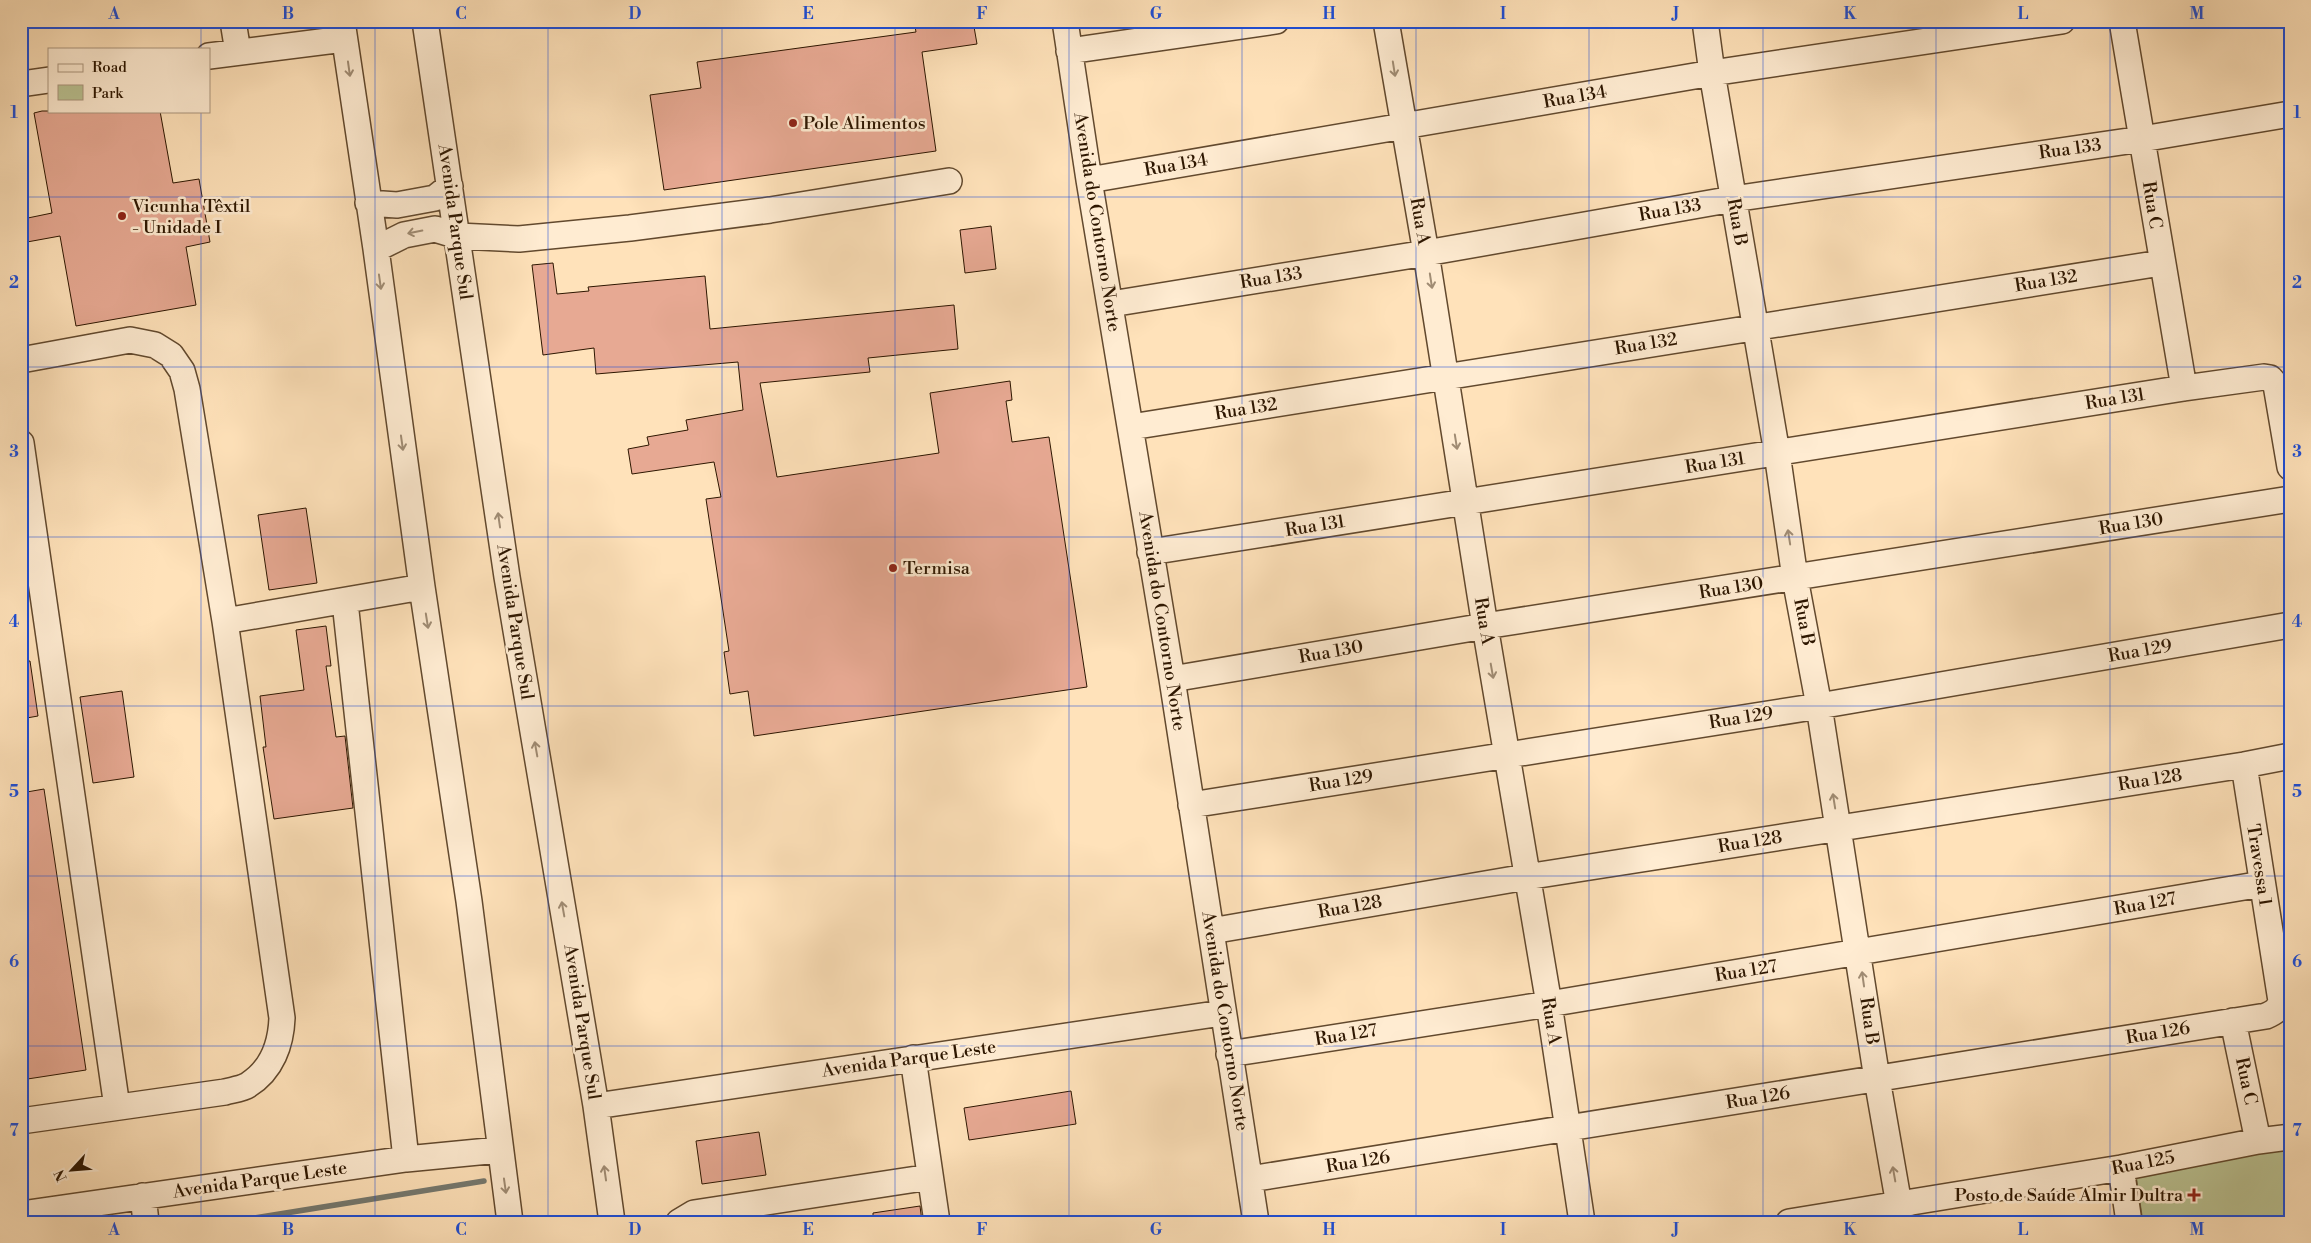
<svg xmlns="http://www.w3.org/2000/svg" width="2311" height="1243" font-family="'Libre Bodoni',serif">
<rect width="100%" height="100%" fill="#ffe2ba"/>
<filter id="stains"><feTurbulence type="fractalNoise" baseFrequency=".004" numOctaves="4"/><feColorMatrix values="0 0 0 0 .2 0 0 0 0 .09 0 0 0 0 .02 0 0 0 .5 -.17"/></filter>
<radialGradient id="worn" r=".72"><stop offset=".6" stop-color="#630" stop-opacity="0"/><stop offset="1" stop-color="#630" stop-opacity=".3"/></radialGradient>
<path fill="#bbc494" stroke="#746d4a" d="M2290 1145V1222H2143L2135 1168Z"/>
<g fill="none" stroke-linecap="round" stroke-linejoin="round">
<path stroke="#757970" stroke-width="5.5" d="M230 1222 484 1181"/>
</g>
<path fill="#e7a993" stroke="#2d1600" d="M914 21H973L977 44 922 52 936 151 664 190 650 95 701 88 697 62 916 32Z
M42 111H160L173 183 199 179 210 242 186 247 196 305 76 326 60 236 27 242 23 219 52 213 34 113Z
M991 226 996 269 965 273 960 230Z
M553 263 557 294 589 291 588 287 705 276 710 329 954 305 958 349 868 358 870 372 760 383 777 477 939 453 930 393 1010 381 1012 400 1006 401 1012 442 1049 437 1087 687 754 736 748 691 730 694 724 652 729 651 706 499 721 497 714 462 632 474 628 449 649 445 647 437 688 430 686 420 743 410 738 362 596 374 594 348 543 355 532 265Z
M306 508 317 583 269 590 258 515Z
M326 626 331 666H326L336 737 345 736 353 808 274 819 263 747H266L260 696 304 690 296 630Z
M21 661H30L38 716 21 719Z
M122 691 134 777 93 783 80 697Z
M44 789 86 1070 21 1080V793Z
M1071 1091 1076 1124 969 1140 964 1108Z
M759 1132 766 1175 702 1184 696 1141Z
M920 1206 922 1222H873V1213Z"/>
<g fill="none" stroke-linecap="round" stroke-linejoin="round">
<g stroke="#62492e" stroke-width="28">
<path id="minor" d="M233 21 238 52
M342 21 376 249 422 587 469 901 510 1222
M425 21 507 577 596 1106 612 1222
M1065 21 1089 180 1172 679 1256 1222
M1386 21 1426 253 1485 626 1549 1004 1582 1222
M1705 21 1712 73 1777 453 1795 578 1819 706 1877 1079 1902 1222
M2122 21 2184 388
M1069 51 1276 21
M209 56 344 39
M21 84 49 80
M1089 180 1712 73 2062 21
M368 203 397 205 435 198 450 186
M376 249 404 235 435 229 458 236 519 239 630 228 770 210 949 181
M1111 304 1426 253 1733 199 2142 139 2290 114
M21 360 130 340 155 345 171 355 182 371 187 389 225 621 282 1018C281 1044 272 1070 248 1085 242 1089 232 1090 225 1092L21 1121
M1131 427 2161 263
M21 443 117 1107
M1150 552 2184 388 2264 377 2270 378 2276 385 2290 467
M345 602 406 1159
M225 621 422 587
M1172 679 1485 626 2290 499
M1191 805 1819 706 2290 625
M1211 931 1526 877 2244 765 2290 756
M2233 1021 2258 1141
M1229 1054 1549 1004 2262 884
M913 1058 937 1222
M596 1106 1222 1013
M2121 1168 2129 1222
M1250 1179 2266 1016C2275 1012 2278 1010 2281 1001L2244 765
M143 1196 146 1222
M21 1214 406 1159 499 1150
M679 1222 694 1213 930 1177
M1789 1222 2121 1168 2258 1141 2290 1137"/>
</g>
<use href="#minor" stroke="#ffecd2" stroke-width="25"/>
</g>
<defs><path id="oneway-shaft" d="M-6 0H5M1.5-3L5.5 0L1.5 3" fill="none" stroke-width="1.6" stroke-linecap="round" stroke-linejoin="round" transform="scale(1.25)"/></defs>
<g stroke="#a08c74">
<use href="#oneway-shaft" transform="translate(349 69) rotate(82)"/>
<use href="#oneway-shaft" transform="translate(1394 69) rotate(81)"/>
<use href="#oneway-shaft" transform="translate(415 232) rotate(169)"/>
<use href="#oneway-shaft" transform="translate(1431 281) rotate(81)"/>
<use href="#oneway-shaft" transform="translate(380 282) rotate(82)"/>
<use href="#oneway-shaft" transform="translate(1456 442) rotate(81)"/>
<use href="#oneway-shaft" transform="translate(402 443) rotate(82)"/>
<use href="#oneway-shaft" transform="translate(499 520) rotate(-98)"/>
<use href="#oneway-shaft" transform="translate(1789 537) rotate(-99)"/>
<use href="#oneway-shaft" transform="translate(427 621) rotate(81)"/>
<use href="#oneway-shaft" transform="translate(1492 671) rotate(80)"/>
<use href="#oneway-shaft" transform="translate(536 749) rotate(-100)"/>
<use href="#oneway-shaft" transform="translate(1834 801) rotate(-99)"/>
<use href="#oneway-shaft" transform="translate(563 909) rotate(-100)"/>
<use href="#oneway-shaft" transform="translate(1863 979) rotate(-98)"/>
<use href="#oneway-shaft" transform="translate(605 1173) rotate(-98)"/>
<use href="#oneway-shaft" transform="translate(1894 1174) rotate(-100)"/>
<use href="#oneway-shaft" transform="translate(505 1186) rotate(82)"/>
</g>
<path fill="none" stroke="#1d4ed8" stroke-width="1" stroke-opacity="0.55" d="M201 21V49M375 21V1222M548 21V1222M722 21V1222M895 21V1222M1069 21V1222M1242 21V1222M1416 21V1222M1589 21V1222M1763 21V1222M1936 21V1222M2110 21V1222M201 111V1222M21 197H2290M21 367H2290M21 537H2290M21 706H2290M21 876H2290M21 1046H2290"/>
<g fill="#8f2418" stroke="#ffecd2" stroke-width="2">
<circle cx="793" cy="123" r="5"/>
<circle cx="122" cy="216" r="5"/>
<circle cx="893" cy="568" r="5"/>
<path d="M2191.5 1187.5h5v5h5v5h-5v5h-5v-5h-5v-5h5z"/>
</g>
<g text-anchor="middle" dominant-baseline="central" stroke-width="5" stroke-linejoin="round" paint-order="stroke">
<g font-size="18" fill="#2d1600" stroke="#ffecd2">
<text transform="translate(1575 97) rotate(-10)">Rua 134</text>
<text transform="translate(2070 149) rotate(-8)">Rua 133</text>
<text transform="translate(1176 165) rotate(-10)">Rua 134</text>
<text transform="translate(2152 205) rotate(81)">Rua C</text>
<text transform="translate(1670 210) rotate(-10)">Rua 133</text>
<text transform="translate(1420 221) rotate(80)">Rua A</text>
<text transform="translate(455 222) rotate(82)">Avenida Parque Sul</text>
<text transform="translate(1097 222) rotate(81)">Avenida do Contorno Norte</text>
<text transform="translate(1737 222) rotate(80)">Rua B</text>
<text transform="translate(1271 278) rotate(-9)">Rua 133</text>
<text transform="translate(2046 281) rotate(-9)">Rua 132</text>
<text transform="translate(1646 344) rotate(-9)">Rua 132</text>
<text transform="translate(2115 399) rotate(-9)">Rua 131</text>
<text transform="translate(1246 409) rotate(-9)">Rua 132</text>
<text transform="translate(1715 463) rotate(-9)">Rua 131</text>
<text transform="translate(2131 524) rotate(-9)">Rua 130</text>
<text transform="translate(1315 526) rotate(-9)">Rua 131</text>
<text transform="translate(1731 588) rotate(-9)">Rua 130</text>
<text transform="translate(1162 621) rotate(81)">Avenida do Contorno Norte</text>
<text transform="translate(1484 621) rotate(81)">Rua A</text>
<text transform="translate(515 622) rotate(81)">Avenida Parque Sul</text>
<text transform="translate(1804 622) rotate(79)">Rua B</text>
<text transform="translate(2140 651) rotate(-10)">Rua 129</text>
<text transform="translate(1331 652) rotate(-10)">Rua 130</text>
<text transform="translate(1741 718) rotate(-9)">Rua 129</text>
<text transform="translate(2150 780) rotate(-9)">Rua 128</text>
<text transform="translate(1341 781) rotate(-9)">Rua 129</text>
<text transform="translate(1750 842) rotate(-9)">Rua 128</text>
<text transform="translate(2259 865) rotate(81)">Travessa 1</text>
<text transform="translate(2145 904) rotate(-10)">Rua 127</text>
<text transform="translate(1350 907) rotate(-10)">Rua 128</text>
<text transform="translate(1746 971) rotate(-9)">Rua 127</text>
<text transform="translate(1225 1021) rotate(81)">Avenida do Contorno Norte</text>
<text transform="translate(1551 1021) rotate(81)">Rua A</text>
<text transform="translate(1869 1021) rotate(82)">Rua B</text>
<text transform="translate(582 1022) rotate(81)">Avenida Parque Sul</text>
<text transform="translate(2158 1033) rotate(-9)">Rua 126</text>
<text transform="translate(1346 1035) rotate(-9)">Rua 127</text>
<text transform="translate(909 1059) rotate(-8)">Avenida Parque Leste</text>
<text transform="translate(2246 1081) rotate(78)">Rua C</text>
<text transform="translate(1758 1098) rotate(-9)">Rua 126</text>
<text transform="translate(1358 1162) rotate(-9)">Rua 126</text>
<text transform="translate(2143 1163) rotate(-11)">Rua 125</text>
<text transform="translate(260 1180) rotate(-8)">Avenida Parque Leste</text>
</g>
<g font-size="18" fill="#2d1600" stroke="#ffecd2" text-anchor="start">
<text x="803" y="123">Pole Alimentos</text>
<text x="132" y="206">Vicunha Têxtil<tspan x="132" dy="21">- Unidade I</tspan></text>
<text x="903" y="568">Termisa</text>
<text x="2183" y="1195" text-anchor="end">Posto de Saúde Almir Dultra</text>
</g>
</g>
<rect width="2311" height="1243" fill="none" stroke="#ffe2ba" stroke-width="55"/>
<rect x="48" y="48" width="162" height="65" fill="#ffecd2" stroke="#ab967e"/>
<rect x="58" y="64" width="25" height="8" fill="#ffecd2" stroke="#ab967e"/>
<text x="92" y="72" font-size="15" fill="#2d1600">Road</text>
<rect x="58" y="85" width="25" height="15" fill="#bbc494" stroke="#ab967e"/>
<text x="92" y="98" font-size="15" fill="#2d1600">Park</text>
<g transform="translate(72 1170) rotate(244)" stroke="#ffecd2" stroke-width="4" paint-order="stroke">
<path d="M0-4L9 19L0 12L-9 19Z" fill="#2d1600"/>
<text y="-8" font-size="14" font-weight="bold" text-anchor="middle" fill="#2d1600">N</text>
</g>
<rect x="28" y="28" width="2256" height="1188" fill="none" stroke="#1d4ed8" stroke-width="2"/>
<g font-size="16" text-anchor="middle" font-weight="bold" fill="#1d4ed8">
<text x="114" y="19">A</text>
<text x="288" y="19">B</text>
<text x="461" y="19">C</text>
<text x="635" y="19">D</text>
<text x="808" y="19">E</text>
<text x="982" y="19">F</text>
<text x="1156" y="19">G</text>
<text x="1329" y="19">H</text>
<text x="1503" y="19">I</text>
<text x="1676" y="19">J</text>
<text x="1850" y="19">K</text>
<text x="2023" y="19">L</text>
<text x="2197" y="19">M</text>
<text x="14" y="118">1</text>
<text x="2297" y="118">1</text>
<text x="14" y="288">2</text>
<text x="2297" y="288">2</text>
<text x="14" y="457">3</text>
<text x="2297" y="457">3</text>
<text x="14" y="627">4</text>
<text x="2297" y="627">4</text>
<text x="14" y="797">5</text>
<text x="2297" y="797">5</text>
<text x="14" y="967">6</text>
<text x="2297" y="967">6</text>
<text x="14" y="1136">7</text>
<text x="2297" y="1136">7</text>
<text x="114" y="1235">A</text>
<text x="288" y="1235">B</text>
<text x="461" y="1235">C</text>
<text x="635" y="1235">D</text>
<text x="808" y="1235">E</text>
<text x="982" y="1235">F</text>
<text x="1156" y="1235">G</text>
<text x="1329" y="1235">H</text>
<text x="1503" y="1235">I</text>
<text x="1676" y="1235">J</text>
<text x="1850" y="1235">K</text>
<text x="2023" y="1235">L</text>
<text x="2197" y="1235">M</text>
</g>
<rect width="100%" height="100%" filter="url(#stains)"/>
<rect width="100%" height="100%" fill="url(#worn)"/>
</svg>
